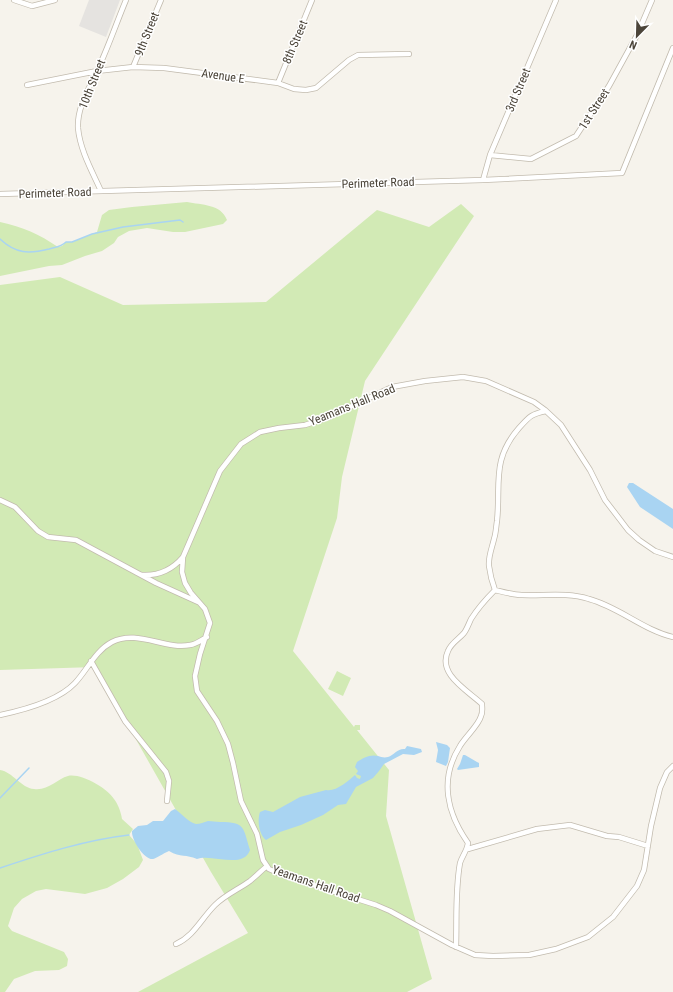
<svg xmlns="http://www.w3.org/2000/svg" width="673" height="992" font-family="'Roboto Condensed',sans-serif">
<rect width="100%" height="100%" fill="#f6f3ec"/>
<path fill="#d2eab5" d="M187 202C202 205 221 204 227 220L223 224 185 232H173L147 228 129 231 118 237 114 243 102 251 85 256 62 265 49 266 0 276V222C23 227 39 234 58 247L62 246 66 242H72L97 232 102 215 109 210 132 207Z
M461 204 474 216 365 381 342 477 337 518 293 651 354 727 355 725H360V730H357L389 770 386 816 432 979 407 992H138L248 933 211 872 95 667 0 670V285L60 277 123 305 266 302 377 210 429 227Z
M337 671 351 678 343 696 328 689Z
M0 770C13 772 21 788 34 789 48 791 57 779 68 776 81 773 107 788 114 799 118 804 121 812 122 819L133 829 129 835 137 844 143 860 139 867 123 879 107 888 85 894 46 889 36 891 22 899 14 908 8 926 12 931 64 952 68 959 67 966 59 970 35 971 14 979 5 992H0Z"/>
<path fill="#e5e3e0" d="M89 0H120L106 37 79 26Z"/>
<path fill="#a9d4f2" d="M629 483H633L673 509V529L640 507 627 487Z
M436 742 447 745 450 748 448 762 446 766 436 762 438 750Z
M407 746 421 749 422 752 414 755 403 754 384 764 379 771 373 778 356 787 346 804 338 805 323 815 301 825 280 832 266 840C259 834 257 821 260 812L265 810 273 812 300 797 326 790C336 792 348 781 355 775L357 778 360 779 361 776 356 774 358 771 355 767 357 762C363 758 370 754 378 756 381 757 384 758 388 757 394 755 398 748 405 749Z
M463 755H465L477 762 479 763V767L458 770 457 769 460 764Z
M175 809C181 813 188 822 196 824 200 824 204 822 208 821 212 821 216 822 220 822 246 822 243 828 250 850 243 870 211 853 197 859 186 854 181 858 169 851 164 853 155 859 153 859 144 860 131 839 132 831L138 826 147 825 153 821H163L171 811Z"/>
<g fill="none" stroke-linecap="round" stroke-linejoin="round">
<path stroke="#a9d4f2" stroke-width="1.5" d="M0 239C16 254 29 254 49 249 56 247 61 247 66 242H72L92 234 123 227 180 220 183 222
M0 798 29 768
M0 868C42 854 85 840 129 835"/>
<g stroke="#c2bbae" stroke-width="6">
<path id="minor" d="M14 0 32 6 55 0
M133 67 161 0
M278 83 312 0
M27 85 97 71 133 67 164 68 278 83 294 89 306 90 316 88 349 60 358 55 409 54
M490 155 531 159 576 136 609 86 637 35 652 0
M483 180 490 155 556 0
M101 191C92 171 80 150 78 128 77 107 89 89 97 71 108 48 116 24 126 0
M0 194 483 180 622 173 673 48
M0 500 15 507 38 531 48 537 76 540 156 583 198 602
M673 557 655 551 639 540 628 530 605 500 590 470 561 425 545 410 534 402 486 381 463 377 425 381 392 387 327 418 305 425 279 428 260 432 241 444 220 471 183 557 182 572 185 583 191 593 205 609 210 623 200 654 195 676 197 691 217 721 228 744 233 763 241 801 257 834 263 860 269 869 285 876 376 905 390 911 452 945 475 955 493 956 529 955 556 949 588 937 613 917 637 886 644 870 651 826 660 788 667 772 673 766
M142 575C159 576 172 570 183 557
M495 590C503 592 513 595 522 595 544 596 567 592 589 599 619 607 643 630 673 637
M91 661 125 721 166 772 169 781 167 801
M0 715C24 710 58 701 75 683 88 669 95 651 112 642 137 629 165 650 190 645 197 644 201 640 207 637
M468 849 537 829 570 825 607 836 619 837 648 846
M176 944C194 936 201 919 215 905 225 895 239 889 250 881 256 876 261 871 267 866
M456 947C457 919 455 891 460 863 462 856 467 851 468 843 447 813 439 779 460 746 465 737 479 725 481 716 483 712 482 708 482 704 467 690 437 674 448 651 451 643 459 639 464 633 467 629 469 623 471 619 478 608 486 599 495 590 492 582 490 574 489 566 488 557 492 548 494 539 496 533 496 527 497 521 501 484 491 460 519 428 529 417 531 414 546 411"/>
</g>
<use href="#minor" stroke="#fff" stroke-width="4.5"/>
</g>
<g text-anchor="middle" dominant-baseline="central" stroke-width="3" stroke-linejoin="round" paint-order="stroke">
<g font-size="12" fill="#4b4439" stroke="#fff">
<text transform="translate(147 34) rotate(-68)">9th Street</text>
<text transform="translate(295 42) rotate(-67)">8th Street</text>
<text transform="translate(223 76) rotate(8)">Avenue E</text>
<text transform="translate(92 84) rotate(-68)">10th Street</text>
<text transform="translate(518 90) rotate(-67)">3rd Street</text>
<text transform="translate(594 109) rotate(-57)">1st Street</text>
<text transform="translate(378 183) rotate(-2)">Perimeter Road</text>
<text transform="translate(55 193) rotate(-2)">Perimeter Road</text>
<text transform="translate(352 405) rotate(-22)">Yeamans Hall Road</text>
<text transform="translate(316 884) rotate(19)">Yeamans Hall Road</text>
</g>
</g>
<g transform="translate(637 36) rotate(203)" stroke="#ffffff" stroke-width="3" paint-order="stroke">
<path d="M0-3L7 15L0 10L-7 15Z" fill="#4b4439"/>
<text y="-6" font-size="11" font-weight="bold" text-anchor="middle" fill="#4b4439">N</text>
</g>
</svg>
